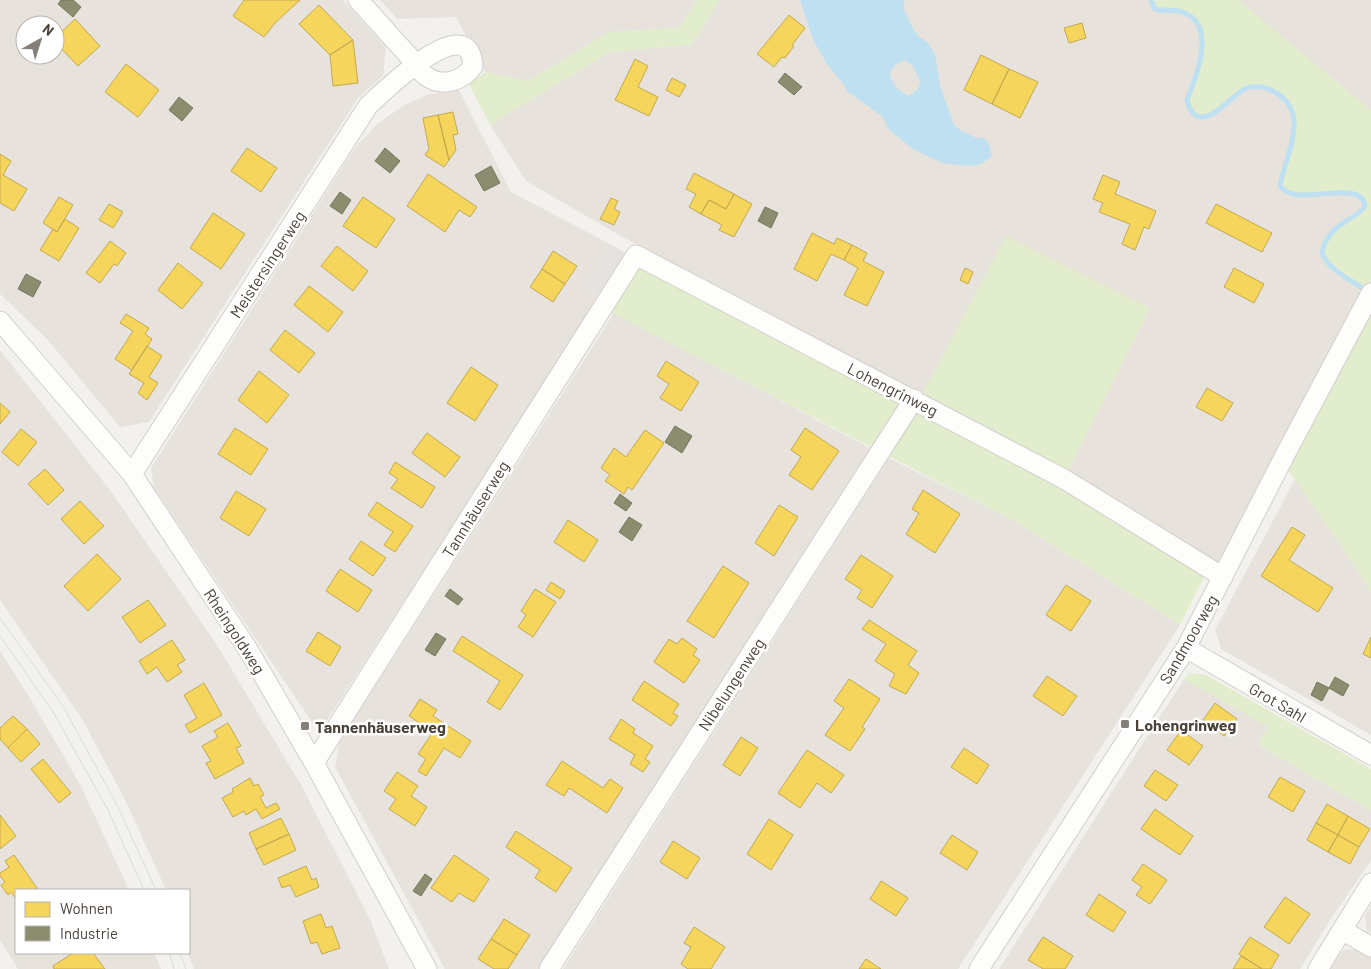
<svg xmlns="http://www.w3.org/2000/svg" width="1371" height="969" font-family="Barlow,sans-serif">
<rect width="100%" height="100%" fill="#f3f1ee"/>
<path fill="#e7e2db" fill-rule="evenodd" d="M0 0H343L386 48 383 76 358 98 149 422 120 427 47 339 0 294ZM25 25H55V55H25Z
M380 0H697L679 28 608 32 529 81 485 72 456 17 397 19Z
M720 0H1151V3L1163 11 1179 10 1187 13 1193 18 1201 31V55L1198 72 1187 100 1197 115 1210 114 1242 90 1256 87 1273 91 1286 102 1294 121V133L1285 165 1296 195 1323 193 1355 194 1364 201 1365 205 1363 209 1339 224 1330 235 1324 245 1322 253 1330 265 1362 288 1364 293 1223 577 1064 479 1150 308 919 402 803 343 808 333 626 239 526 181 490 125 610 52 691 45Z
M1237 0H1371V111Z
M459 90 511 192 612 245 585 287 600 297 324 725H314L154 488 151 468 354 149 377 124 403 106 426 95Z
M614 313 870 448 539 969H445L335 767 339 743Z
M0 350 110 490 217 645 300 783 370 919 389 969H194L188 953 189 890H166L127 804 84 722 0 600Z
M889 458 1014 521 1180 625 958 969H563Z
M1295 479 1371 591V735L1221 649 1215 630Z
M0 651 30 698 81 786 129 890H16V953H154L161 969H18L0 940Z
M1184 679 1269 727 1258 745 1371 811V861L1332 917 1300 969H999Z
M1371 906V933L1367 931 1365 916Z
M1358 949 1371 956V969H1330L1343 950Z"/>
<path fill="#e2edce" d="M697 0H720L691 45 610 52 490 125 469 84 485 72 529 81 608 32 679 28Z
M1151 0H1238L1371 110V591L1295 479 1279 459 1364 293 1362 288 1338 272 1326 261 1322 253C1327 227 1346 224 1363 209 1371 184 1307 196 1297 195 1290 195 1284 192 1280 186 1285 155 1313 112 1273 91 1265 87 1255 85 1247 88 1228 94 1224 115 1201 115 1193 116 1188 108 1187 100 1196 77 1217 27 1185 13 1175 8 1165 12 1155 9Z
M1006 236 1150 308 1064 479 1208 569 1180 625 1014 521 602 308 636 255 918 402Z
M1189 673 1206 675 1371 769V811L1258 745 1268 727 1184 679Z"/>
<path fill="#e5e2df" d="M612 245 634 258 600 297 585 287Z"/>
<path fill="#bee0f1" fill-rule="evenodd" d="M800 0H905L903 7 912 27 918 36 927 42 935 54 940 86 954 125 960 130 974 137 986 139 990 147 991 157 981 164 970 166 942 163 913 149 893 133 888 128 882 116 848 92 842 82 829 67 813 40ZM905 60 913 66 921 83 917 90 909 96C898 90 892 86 890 73L895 65Z"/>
<path fill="#f6d55c" stroke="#c2a952" d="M244 0H300L275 23 264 37 233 16Z
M319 5 353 40 330 55 299 24Z
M789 15 805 28 792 45 794 46 785 58 782 57 774 67 757 54Z
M75 19 100 46 78 66 55 42V38Z
M1082 23 1086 38 1069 43 1064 28Z
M353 40 358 83 333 86 330 55Z
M981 55 1009 69 992 104 964 90Z
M635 59 648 66 638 87 658 97 649 116 615 100Z
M126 64 159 90 138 117 105 92Z
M1009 69 1038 82 1020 118 992 104Z
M672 78 686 85 679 97 666 90Z
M453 112 458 134 453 135 456 150 449 160 438 115Z
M438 115 449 160 444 167 425 155 429 149 423 118Z
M247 148 277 168 261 192 231 171Z
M0 154 11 161 3 175 27 189 14 211 0 203Z
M694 173 734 194 726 209 709 200 701 214 689 207 696 194 686 189Z
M428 174 477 207 470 217 459 210 445 232 407 206Z
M1103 175 1120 182 1115 194 1156 211 1149 229 1144 227 1135 250 1122 244 1130 224 1099 212 1103 203 1093 199Z
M734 194 752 204 734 237 719 230 722 225 701 214 709 200 726 209Z
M59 197 73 205 57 232 43 223Z
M363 197 395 219 376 248 343 226Z
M611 198 618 201 614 209 620 212 614 225 600 219Z
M109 204 123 212 113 228 99 220Z
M1216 204 1272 233 1262 252 1206 223Z
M213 213 245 234 221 269 190 248Z
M65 219 79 228 59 261 40 250 53 229 57 232Z
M812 233 834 244 837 238 852 245 844 260 831 254 817 281 794 269Z
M110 241 126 253 117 266 114 264 100 283 86 273Z
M852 245 867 253 863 261 884 272 867 306 844 295 858 268 844 260Z
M337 246 368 271 353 291 321 266Z
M553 251 577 266 565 284 542 269Z
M178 263 203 283 182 309 158 290Z
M965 268 973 272 968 284 960 280Z
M1234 268 1264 284 1254 303 1224 287Z
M542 269 565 284 553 302 530 287Z
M309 286 343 312 328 332 294 305Z
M126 314 149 328 145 334 152 339 132 370 115 359 133 331 120 323Z
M285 330 315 353 299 373 270 350Z
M147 346 162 356 149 377 158 383 147 400 138 393 144 383 129 374Z
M666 361 699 382 681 411 660 398 669 384 657 376Z
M471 367 498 385 475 421 447 403Z
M259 371 289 395 267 423 238 400Z
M1207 388 1233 403 1222 421 1196 407Z
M0 403 10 412 0 424Z
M235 428 268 449 251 475 218 454Z
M805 428 839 451 812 490 789 475 801 457 791 450Z
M21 429 37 442 18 466 2 452Z
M645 430 664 443 632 490 628 487 624 494 605 481 610 475 601 468 614 448 626 457Z
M427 433 460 457 445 477 412 453Z
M395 462 435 487 422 508 391 488 398 479 389 473Z
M45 469 64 490 48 505 28 484Z
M923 490 960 514 935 553 906 534 919 513 912 509Z
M236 491 266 509 249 536 220 518Z
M80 501 104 526 84 544 61 519Z
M377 502 413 526 395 552 384 545 393 532 368 515Z
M779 505 798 517 774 556 755 543Z
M568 520 598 540 584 562 554 542Z
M1292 527 1305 535 1289 560 1333 588 1318 612 1261 576Z
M361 541 386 558 373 576 349 559Z
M97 554 121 579 88 611 64 586Z
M861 555 893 576 872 608 857 598 862 590 845 579Z
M723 566 749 583 714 638 687 621Z
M340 569 372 590 358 612 326 591Z
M551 582 565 591 560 599 546 590Z
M1066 585 1091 601 1071 631 1046 615Z
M535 589 556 602 533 637 518 627 526 615 521 611Z
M148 600 166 625 140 643 122 617Z
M869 620 917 651 908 665 919 673 906 694 889 686 895 674 875 661 886 644 862 629Z
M318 632 341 647 330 666 306 651Z
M462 636 523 675 500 710 487 702 500 681 453 651Z
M1371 637V658L1363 654Z
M682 638 697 649 693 655 700 660 684 683 654 662 669 639 677 644Z
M172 640 185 660 177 665 182 672 167 682 157 667 147 674 139 661Z
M1047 676 1077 696 1063 716 1033 696Z
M849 679 880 699 862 727 865 729 850 751 825 735 844 708 834 701Z
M644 681 679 704 673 713 678 716 671 726 632 700Z
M204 683 222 715 190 733 185 725 197 718 184 695Z
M420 699 437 710 433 716 471 741 460 758 444 748 426 776 418 771 426 759 418 754 433 732 409 716Z
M1215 703 1237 719 1224 736 1203 720Z
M13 716 27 729 8 748 0 739V728Z
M621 719 635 729 633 733 653 746 645 759 650 762 643 772 630 764 635 755 609 739Z
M228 723 241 746 236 748 244 763 215 779 206 763 211 761 202 746 218 737 214 731Z
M27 729 40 744 21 762 8 748Z
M1181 730 1203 746 1189 765 1167 750Z
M741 737 758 748 740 776 723 765Z
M964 748 989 765 977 784 951 767Z
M807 750 844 775 831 793 817 783 800 808 778 793Z
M43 759 71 793 59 803 31 769Z
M562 761 603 788 610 779 623 788 607 813 569 788 564 796 546 785Z
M1155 770 1178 785 1166 801 1144 786Z
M397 772 418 786 411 796 427 807 415 826 389 809 396 799 384 791Z
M1280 777 1305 791 1293 812 1268 797Z
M250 778 254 786 258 784 264 795 260 797 266 808 276 803 280 809 262 819 256 809 246 815 244 811 233 817 222 798 233 792 232 789Z
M1327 804 1348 816 1338 835 1316 823Z
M1155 809 1193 836 1180 855 1141 829Z
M0 815 16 836 0 849Z
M1348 816 1370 829 1359 847 1338 835Z
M281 818 289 834 256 849 249 833Z
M769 819 793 835 771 870 747 854Z
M1316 823 1338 835 1328 852 1307 840Z
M516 831 572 868 556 892 535 878 540 870 506 847Z
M289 834 296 850 264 865 256 849Z
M952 835 978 852 967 870 940 853Z
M1338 835 1359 847 1350 864 1328 852Z
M673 841 700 858 687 879 660 862Z
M14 855 37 888 33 890H16V899L11 892 8 895 1 885 5 882 0 876V873L9 867 5 861Z
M454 855 489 879 474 902 459 893 452 902 431 888Z
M1143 864 1167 880 1150 904 1136 895 1142 887 1132 880Z
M306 866 312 880 316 878 319 887 296 897 290 885 282 888 278 878Z
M881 881 908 898 896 916 870 899Z
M1099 894 1126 912 1113 932 1086 915Z
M1285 897 1310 914 1289 944 1264 927Z
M321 914 326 928 332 926 340 948 322 954 317 942 311 944 303 921Z
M504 919 530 935 517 955 491 939Z
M694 927 725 947 711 969H688L681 964 691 947 684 943Z
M1043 937 1073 956 1065 969H1043L1028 960Z
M1250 937 1279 955 1271 969H1262L1239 954Z
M491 939 517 955 508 969H494L478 959Z
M73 953H93L105 969H54L53 966Z
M1241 956 1262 969H1233Z
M866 959 881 969H859Z"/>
<path fill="#8c8c6e" stroke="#78765e" d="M61 0H73L81 7 73 17 58 4Z
M785 73 802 87 794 95 778 82Z
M179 97 193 108 182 121 169 110Z
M385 148 400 161 390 173 375 161Z
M491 166 500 183 484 191 475 175Z
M340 192 351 200 342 214 330 206Z
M765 207 778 213 771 228 758 221Z
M26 274 41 282 33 297 18 289Z
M675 426 692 436 682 453 665 442Z
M620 494 632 503 626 511 614 503Z
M629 517 642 525 632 541 619 532Z
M450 589 463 599 458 605 445 596Z
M436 633 446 639 435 656 425 650Z
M1335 677 1349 685 1343 696 1329 688Z
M1317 682 1329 688 1322 701 1311 695Z
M425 874 432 879 421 896 413 891Z"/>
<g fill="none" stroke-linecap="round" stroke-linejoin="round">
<path stroke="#bee0f1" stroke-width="5" d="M1151 0 1155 9C1165 12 1175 8 1185 13 1217 27 1196 77 1187 100 1188 105 1190 110 1194 114 1211 127 1233 92 1247 88 1255 85 1265 87 1273 91 1313 112 1285 155 1280 186 1296 209 1359 177 1365 205L1363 209C1346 224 1327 227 1322 253 1328 269 1349 279 1362 288"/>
<g stroke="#d1cfcb" stroke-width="21">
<path id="minor" d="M0 321 132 474 249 651 314 763 427 969
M132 474 368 106C383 92 470 6 473 66 463 81 442 88 426 76 419 71 413 62 408 55 391 37 375 18 358 0
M1186 648 1371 755
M314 763 636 255 1064 479 1223 577
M1342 930 1371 947
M549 969 914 399
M979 969 1186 648 1285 455 1371 293
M1318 969 1371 883"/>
</g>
<use href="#minor" stroke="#fdfdfc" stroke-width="19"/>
<path stroke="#dadada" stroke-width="1" d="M0 618 63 706 117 805 156 890
M0 636 53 712 108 810 144 890
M169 953 174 969
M180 953 186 969"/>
</g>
<g fill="#857f78" stroke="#fff" stroke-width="2">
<rect x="1120" y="719" width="10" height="10" rx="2.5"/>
<rect x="300" y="721" width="10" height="10" rx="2.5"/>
</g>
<g text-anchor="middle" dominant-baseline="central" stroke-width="5" stroke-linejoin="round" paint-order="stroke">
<g font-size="16" fill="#4a4239" stroke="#fff">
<text transform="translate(267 264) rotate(-57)">Meistersingerweg</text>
<text transform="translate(893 389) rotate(27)">Lohengrinweg</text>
<text transform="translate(475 509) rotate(-58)">Tannhäuserweg</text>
<text transform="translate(235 631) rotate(57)">Rheingoldweg</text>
<text transform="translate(1188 639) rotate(-60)">Sandmoorweg</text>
<text transform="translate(731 684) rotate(-57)">Nibelungenweg</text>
<text transform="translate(1278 702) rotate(30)">Grot Sahl</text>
</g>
<g font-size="16" font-weight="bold" fill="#4a4239" stroke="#fff" text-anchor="start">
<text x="1135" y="724">Lohengrinweg</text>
<text x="315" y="726">Tannenhäuserweg</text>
</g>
</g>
<rect x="15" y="889" width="175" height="65" fill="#ffffff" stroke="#b7b3b0"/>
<rect x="25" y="902" width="25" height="15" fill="#f6d55c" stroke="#b7b3b0"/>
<text x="60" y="914" font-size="15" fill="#4a4239">Wohnen</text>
<rect x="25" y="926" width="25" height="15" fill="#8c8c6e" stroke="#b7b3b0"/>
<text x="60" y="939" font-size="15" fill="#4a4239">Industrie</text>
<g transform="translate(40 40) rotate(39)"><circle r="24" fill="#ffffff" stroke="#b7b3b0"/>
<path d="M0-4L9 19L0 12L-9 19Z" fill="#857f78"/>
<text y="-8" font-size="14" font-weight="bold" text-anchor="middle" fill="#4a4239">N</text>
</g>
</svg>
